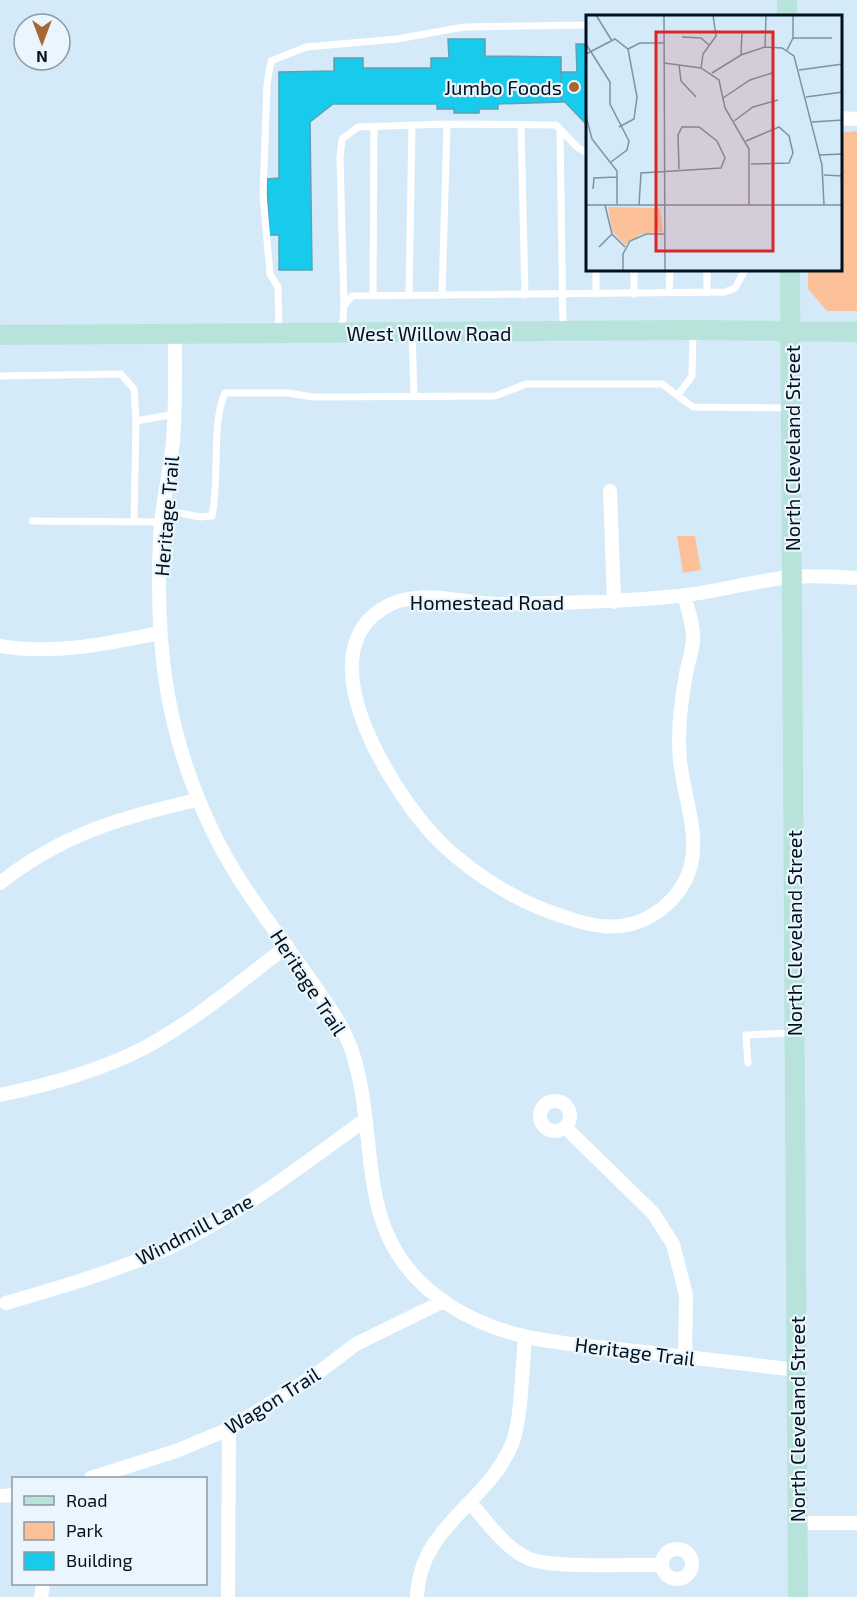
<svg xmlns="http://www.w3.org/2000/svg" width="857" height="1597" font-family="'Exo 2',sans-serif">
<rect width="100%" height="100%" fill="#d4eaf8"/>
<path fill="#fcc198" d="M857 131V311H827L808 289V270H840L841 133Z
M677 536H695L701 570 683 573Z"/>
<path fill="#18cbed" stroke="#5aa2b5" stroke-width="1.5" d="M448 39H485V56L561 57V102L498 104V109H479V113H454V109H437V104H333L310 122 312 270H279V235H269L267 179 279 178V72L334 71V58H363V68H431V58H449Z
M576 44H587V125L565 102H561V72H577Z"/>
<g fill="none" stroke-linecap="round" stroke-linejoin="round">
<path stroke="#fff" stroke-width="7" d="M521 125 525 295
M560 130 563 328
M634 270V294
M669 293 670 270
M707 293V270
M596 294V270
M409 295 412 125
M442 295 447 124
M373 296 374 127
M344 306 340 157 342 139 358 127 447 124 556 125 577 147 587 153
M342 332 344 306 352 296 725 292 735 288 745 270
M279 333 278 287 270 274 263 195 267 84 271 61 306 47 397 39 464 27 587 25
M412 333 414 396
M0 376 121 374 134 389 136 421
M678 395 692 376 693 333
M164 510 200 517 212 516C220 479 211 423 225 393H288L313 397 495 396 526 384H662L693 407 789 408
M32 521 162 522
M134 522 136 421 175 414
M748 1063 746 1035 792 1033"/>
<path stroke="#fff" stroke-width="14" d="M840 118 857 119
M175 335C175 370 176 406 173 441 170 474 161 506 160 539 155 647 166 736 214 834 240 888 278 933 311 981 326 1002 342 1024 351 1048 383 1143 348 1237 446 1303 505 1343 568 1343 636 1351 690 1357 743 1364 797 1370
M610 491 614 602
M684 595C688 610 694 626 693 641 692 652 688 663 686 674 681 701 677 731 680 760 683 794 699 830 691 865 685 888 671 904 651 916 621 933 593 927 562 916 518 902 476 876 443 845 397 801 304 658 382 609 416 586 462 604 499 604 559 603 619 602 679 596 716 592 753 581 790 577 812 575 835 577 857 578
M0 646C54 655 106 644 159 633
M0 883C62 834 122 817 197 800
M0 1095C49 1085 99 1071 144 1048 196 1020 241 981 287 946
M540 1116a15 15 0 1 1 30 0a15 15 0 1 1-30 0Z
M565 1127 653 1213 673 1244 686 1295 685 1357
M6 1303C61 1287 117 1271 170 1247 240 1214 302 1165 365 1120
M91 1478 176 1451 229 1429 314 1376 356 1344 444 1301
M0 1496 14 1495
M470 1503C487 1521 504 1547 527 1558 552 1569 631 1564 662 1565
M798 1523H857
M662 1564a15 15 0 1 1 30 0a15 15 0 1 1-30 0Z
M41 1597 43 1584
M228 1597 229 1429
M417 1597C419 1527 487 1504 512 1444 522 1418 522 1367 525 1338"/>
<path stroke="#b8e3db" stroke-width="20" d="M787 0V16
M790 270 798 1597
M0 335 693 330 857 332"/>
</g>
<circle fill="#a86633" stroke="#eaf5fd" stroke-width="2" cx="574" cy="87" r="6"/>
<g text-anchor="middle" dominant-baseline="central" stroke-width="4.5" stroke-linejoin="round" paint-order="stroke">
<g font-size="20" fill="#00111d" stroke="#eaf5fd" text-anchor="end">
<text x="562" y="87">Jumbo Foods</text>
</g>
<g font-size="20" fill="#00111d" stroke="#eaf5fd">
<text x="429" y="333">West Willow Road</text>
<text transform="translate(792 448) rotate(-90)">North Cleveland Street</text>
<text transform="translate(166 516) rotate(-85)">Heritage Trail</text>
<text x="487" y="602">Homestead Road</text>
<text transform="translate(794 933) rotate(-90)">North Cleveland Street</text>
<text transform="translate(309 982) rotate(57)">Heritage Trail</text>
<text transform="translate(194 1229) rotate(-28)">Windmill Lane</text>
<text transform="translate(635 1351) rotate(7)">Heritage Trail</text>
<text transform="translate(272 1400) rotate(-32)">Wagon Trail</text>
<text transform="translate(797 1419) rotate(-90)">North Cleveland Street</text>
</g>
</g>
<g transform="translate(586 15)">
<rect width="256" height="256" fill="#d4eaf8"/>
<path d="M22 192 74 193 77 217 55 219 39 230 26 216Z" fill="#fcc198"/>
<path fill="none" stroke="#7f93a0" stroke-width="1.5" d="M10 0 26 26M78 0 79 256M96 22 115 23 123 30M207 23H246M0 29 24 67V89L43 126 41 135 25 147M179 32 180 1M201 35 207 23V0M0 39 29 24 42 34 54 28H78M155 40 156 17M78 48 115 53 133 65 139 93 163 134V190M93 50 95 66 110 82M115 53 117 39 130 21 127 0M213 55 257 49M126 58 155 40 179 32 196 33 208 41 236 150 238 190M220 82 257 77M137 83 164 65 186 58M0 101 6 124 31 156V190M148 106 167 92 192 85M226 107 257 105M33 112 48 104 51 82 42 34M160 126 193 112 203 121 207 138 203 148 165 149M233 140 257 139M238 160 257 161M7 174 8 163 31 162M0 190H79M19 190 26 219 39 232M53 190 55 158 135 153 139 143 131 126 113 112H96L92 120 93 154M79 190H257M13 232 26 219M37 256V239L44 226 60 219H79"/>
<path fill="#d62828" fill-opacity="0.15" stroke="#d62828" stroke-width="3" d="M70 17H187V236H70Z"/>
<rect width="256" height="256" fill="none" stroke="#00111d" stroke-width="3"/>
</g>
<rect x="12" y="1477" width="195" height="108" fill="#eaf5fd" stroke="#8c9aa3" stroke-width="1.5"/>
<rect x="24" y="1496" width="30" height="9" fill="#b8e3db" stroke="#8c9aa3" stroke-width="1.5"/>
<text x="66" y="1507" font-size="18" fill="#00111d">Road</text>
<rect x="24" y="1522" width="30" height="18" fill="#fcc198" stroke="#8c9aa3" stroke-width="1.5"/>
<text x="66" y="1537" font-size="18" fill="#00111d">Park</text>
<rect x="24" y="1552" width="30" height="18" fill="#18cbed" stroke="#8c9aa3" stroke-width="1.5"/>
<text x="66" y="1567" font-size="18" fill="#00111d">Building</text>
<g transform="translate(42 42) rotate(180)"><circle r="28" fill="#eaf5fd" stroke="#8c9aa3" stroke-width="1.5"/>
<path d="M0-4.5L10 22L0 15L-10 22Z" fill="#a86633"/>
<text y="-9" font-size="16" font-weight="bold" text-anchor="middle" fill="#00111d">N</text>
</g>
</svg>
